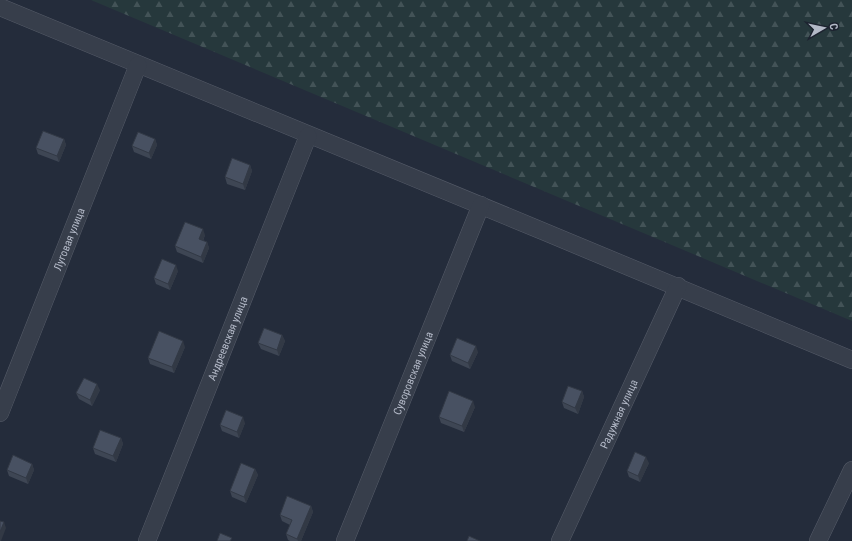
<svg xmlns="http://www.w3.org/2000/svg" width="852" height="541" font-family="'Roboto Condensed',sans-serif">
<defs>
<pattern id="forest-firs" width="22" height="20" patternUnits="userSpaceOnUse"><rect width="22" height="20" fill="#26383c"/><path d="M5 1l3.5 6h-7zM16 11l3.5 6h-7z" fill="#435357"/></pattern>
</defs>
<rect width="100%" height="100%" fill="#242c3b"/>
<path fill="url(#forest-firs)" d="M91 0H852V321Z"/>
<g fill="none" stroke-linecap="round" stroke-linejoin="round">
<g stroke="#565c69" stroke-width="18">
<g id="street">
<path d="M0 7C283 126 569 240 852 360"/>
<path id="s1" d="M0 413 138 65"/>
<path id="s2" d="M147 541 308 136"/>
<path id="s3" d="M345 541 481 205"/>
<path id="s4" d="M560 541 678 286"/>
<path d="M818 541 852 470"/>
</g>
</g>
<use href="#street" stroke="#373e4b" stroke-width="17"/>
</g>
<path fill="#3e4654" d="M64 139 66 145 59 162 38 154 36 148Z
M155 139 157 145 151 159 134 152 132 146Z
M250 165 252 171 245 190 227 184 225 177Z
M205 235 203 241 207 242 209 248 203 263 177 252 175 246Z
M178 271 170 290 156 284 154 278Z
M282 335 285 341 279 356 261 349 258 343Z
M185 347 174 373 150 364 148 358Z
M478 352 470 369 452 361 450 355Z
M100 390 92 406 79 399 76 393Z
M582 391 584 397 578 414 564 408 562 402Z
M475 407 464 432 441 423 439 417Z
M245 423 239 438 222 431 220 425Z
M121 438 123 444 116 462 95 454 93 448Z
M649 463 640 482 629 477 627 471Z
M32 464 34 470 28 484 9 476 7 470Z
M255 469 258 475 246 503 232 497 230 491Z
M311 506 313 512 301 541H290L288 540 286 534 290 525 282 521 280 515Z"/>
<path fill="#323945" d="M64 139 66 145 59 162 57 156Z
M155 139 157 145 151 159 149 153Z
M250 165 252 171 245 190 243 184Z
M203 229 205 235 201 245 199 239Z
M207 242 209 248 203 263 201 257Z
M176 265 178 271 170 290 168 284Z
M282 335 285 341 279 356 277 350Z
M183 341 185 347 174 373 172 367Z
M476 346 478 352 470 369 468 363Z
M97 384 100 390 92 406 90 400Z
M582 391 584 397 578 414 575 408Z
M473 401 475 407 464 432 462 426Z
M243 417 245 423 239 438 237 432Z
M121 438 123 444 116 462 113 456Z
M646 457 649 463 640 482 638 476Z
M32 464 34 470 28 484 26 478Z
M255 469 258 475 246 503 244 497Z
M311 506 313 512 301 541H298L297 539Z
M4 522 6 528 1 541H0V532Z"/>
<path fill="#485162" stroke="#323945" d="M43 131 64 139 57 156 36 148Z
M138 132 155 139 149 153 132 146Z
M232 158 250 165 243 184 225 177Z
M185 222 203 229 199 239 207 242 201 257 175 246Z
M162 259 176 265 168 284 154 278Z
M264 328 282 335 277 350 258 343Z
M159 331 183 341 172 367 148 358Z
M457 338 476 346 468 363 450 355Z
M84 378 97 384 90 400 76 393Z
M568 386 582 391 575 408 562 402Z
M449 391 473 401 462 426 439 417Z
M226 410 243 417 237 432 220 425Z
M100 430 121 438 113 456 93 448Z
M635 452 646 457 638 476 627 471Z
M13 455 32 464 26 478 7 470Z
M241 463 255 469 244 497 230 491Z
M287 496 311 506 297 539 286 534 292 520 280 515Z
M0 521 4 522 0 532Z
M220 533 232 538 230 541H217Z
M469 536 480 541H467Z"/>
<g text-anchor="middle" dominant-baseline="central" stroke-width="4" stroke-linejoin="round" paint-order="stroke">
<g font-size="11" fill="#b3b9c7" stroke="#1d2330">
<text stroke="none"><textPath href="#s1" startOffset="187">Луговая улица</textPath></text>
<text stroke="none"><textPath href="#s2" startOffset="218">Андреевская улица</textPath></text>
<text stroke="none"><textPath href="#s3" startOffset="181">Суворовская улица</textPath></text>
<text stroke="none"><textPath href="#s4" startOffset="140">Радужная улица</textPath></text>
</g>
</g>
<g transform="translate(824 28) rotate(81)" stroke="#1d2330" stroke-width="3" paint-order="stroke">
<path d="M0-3L7 15L0 10L-7 15Z" fill="#b3b9c7"/>
<text y="-6" font-size="11" font-weight="bold" text-anchor="middle" fill="#b3b9c7">С</text>
</g>
</svg>
